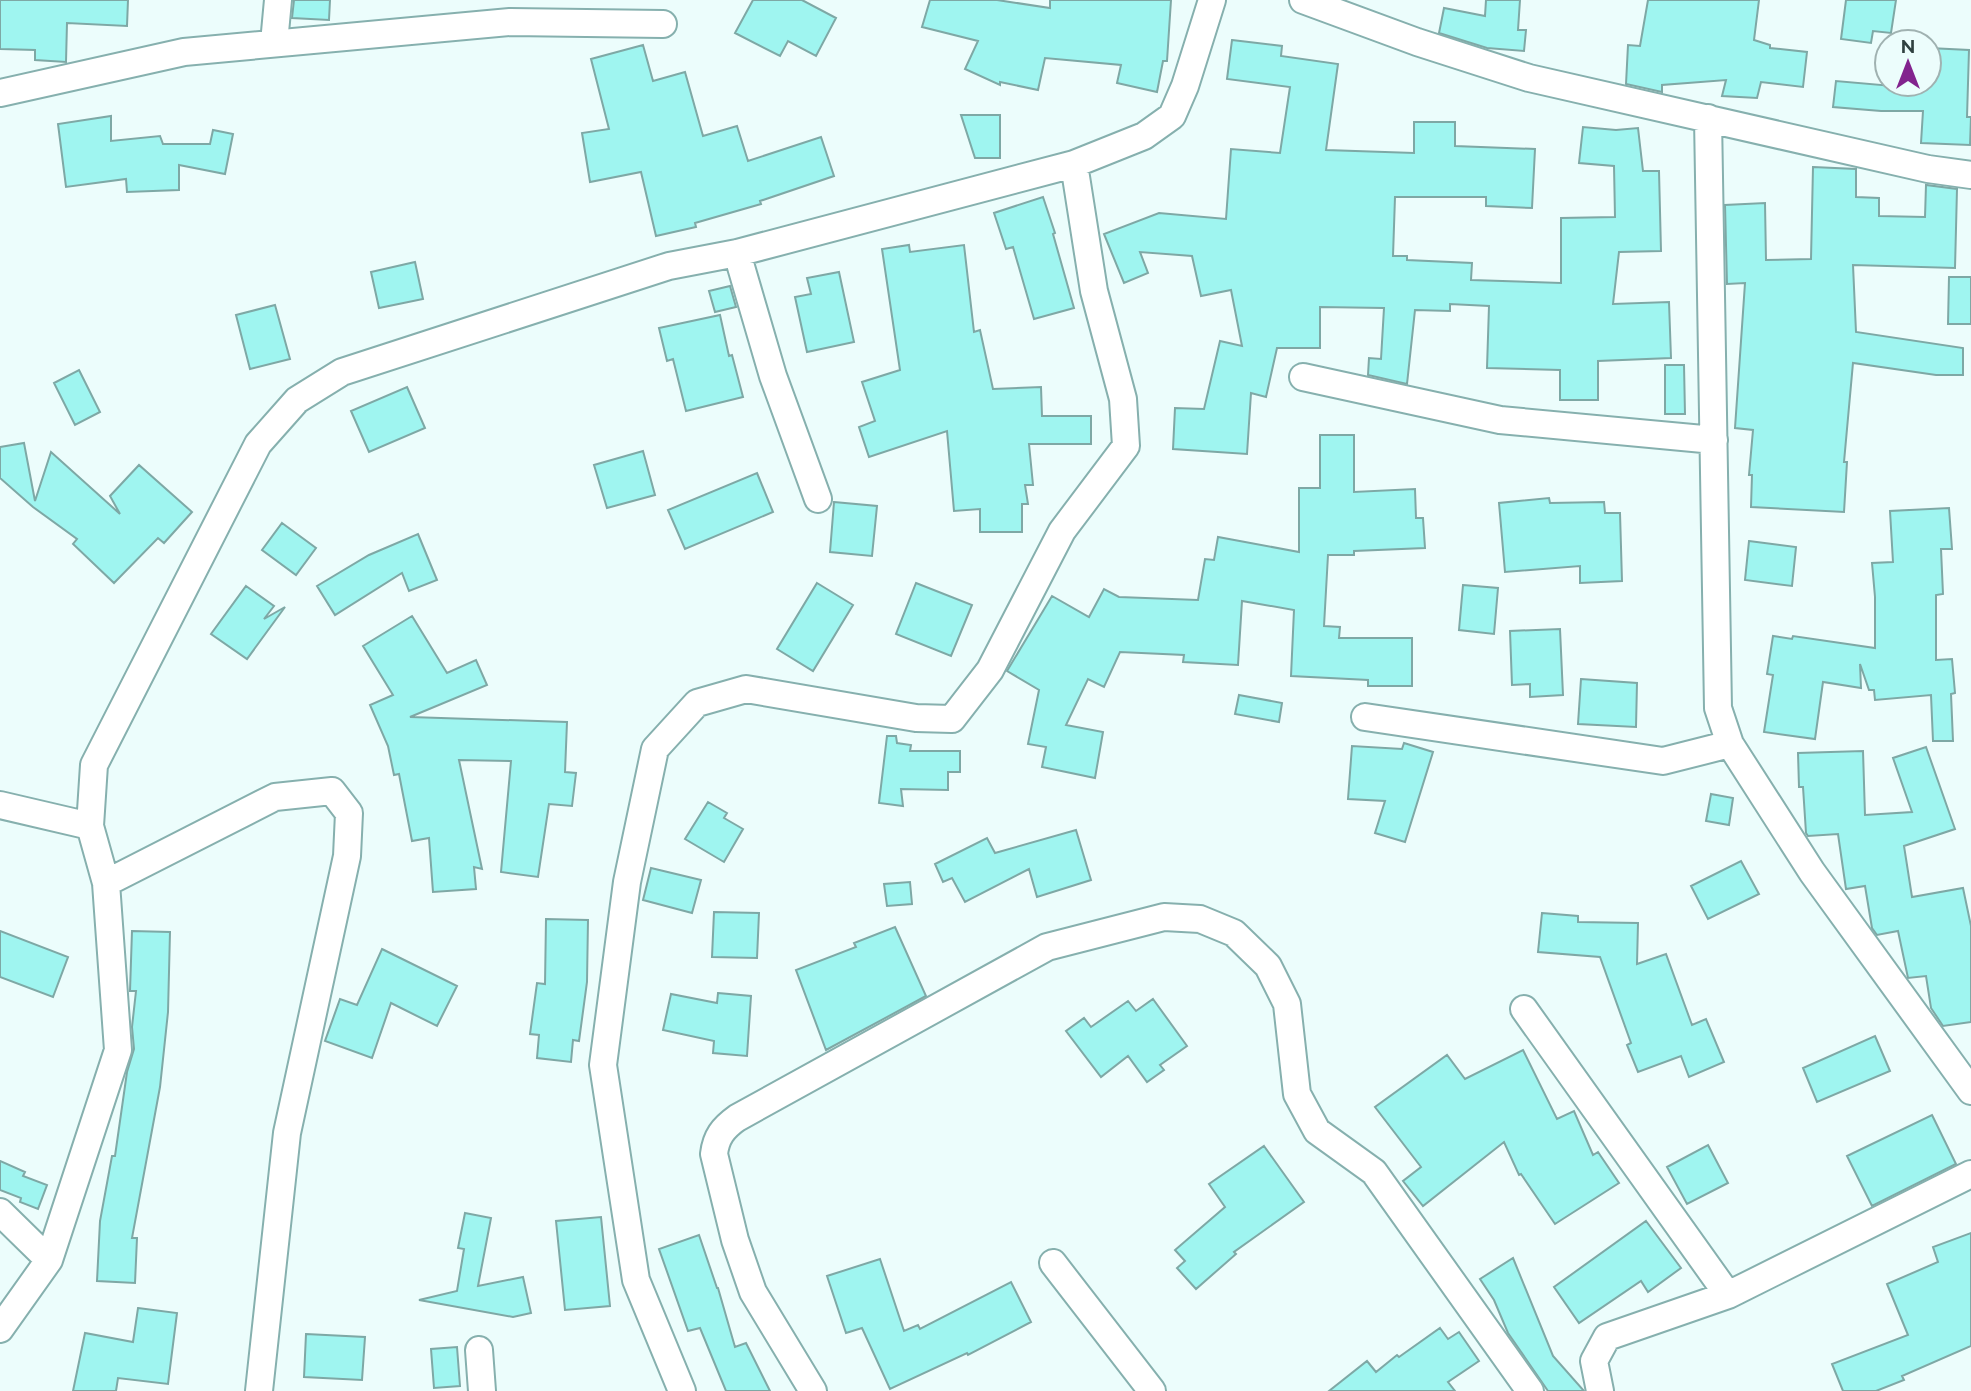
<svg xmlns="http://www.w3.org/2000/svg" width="1971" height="1391" font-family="Raleway,sans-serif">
<rect width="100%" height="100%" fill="#ecfdfc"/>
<path fill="#9ff5f0" stroke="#7ea8a5" stroke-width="2" d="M0 0H128L127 26 67 23 66 62 35 60V50L0 49Z
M294 0H330L329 20 292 18Z
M753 0H802L836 18 816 56 788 41 780 56 735 33Z
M930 0H997L1050 8V0H1171L1167 61H1163L1157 92 1117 83 1121 65 1045 58 1038 90 1000 82V85L965 69 978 41 922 27Z
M1486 0H1520L1518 30H1526L1524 51 1487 48 1439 33 1444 8 1485 16Z
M1648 0H1759L1754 40 1770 45V48L1807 52 1803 87 1761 82 1757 98 1722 96 1726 80 1662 85V92L1626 84 1628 45 1640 46Z
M1846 0H1896L1891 33 1873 31 1871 43 1841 39Z
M1232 40 1282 46 1281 56 1338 64 1326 150 1414 153V122H1455V146L1535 149 1532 208 1486 206V197H1395L1393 256H1407V260L1472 263 1471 280 1561 283V218L1615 217 1614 166 1579 163 1583 127 1616 130 1638 128 1643 171H1659L1661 251 1619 252 1613 304 1669 302 1671 358 1598 361V400H1560V370L1487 368 1489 306 1450 304V311L1415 310 1407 384 1368 375 1369 358 1381 359 1384 308 1320 307V348H1277L1266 397 1251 393 1247 454 1173 449 1175 408 1204 409 1220 341 1242 346 1231 290 1201 296 1192 256 1140 252 1148 273 1124 283 1104 234 1159 213 1226 219 1231 149 1280 153 1290 87 1227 79Z
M643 45 653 81 685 72 703 136 737 126 748 161 821 137 834 176 760 201 761 204 695 223 696 227 656 236 641 172 590 182 582 133 609 129 591 59Z
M1929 48 1969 50 1967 117H1971L1970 145 1921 143 1923 111H1881L1833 107 1836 81 1915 88V84H1929Z
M961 115H1000V158H975Z
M111 116V141L160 136 163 144H210L213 130 233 134 225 174 179 165V190L127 192 126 179 66 187 58 124Z
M1813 167 1856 169V197L1879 198V216L1925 217 1926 185 1957 189 1955 268 1853 265 1856 332 1963 348V375H1936L1853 363 1844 462H1847L1844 512 1751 507 1752 475H1749L1753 430 1735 428 1745 283 1727 284 1725 205 1765 203 1766 260 1811 259Z
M1043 197 1055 233 1053 234 1074 308 1034 319 1013 247 1006 249 994 213Z
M909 245 910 252 964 245 974 332 980 330 993 389 1041 387 1042 416H1091V444H1029L1033 485H1025L1028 504H1022V532H980V509L954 511 947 431 869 457 859 427 875 421 862 382 900 370 882 249Z
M415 262 423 299 379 308 371 272Z
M839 272 854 342 807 352 795 297 811 294 807 278Z
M1949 277H1971V324H1948Z
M730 286 736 307 715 312 709 291Z
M275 305 290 359 250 369 236 315Z
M720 315 729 356 732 355 743 397 686 411 673 359 667 361 659 328Z
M1665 365H1684L1685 414H1665Z
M79 370 100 412 75 425 54 383Z
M407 387 425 428 369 452 351 411Z
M1320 435H1354V492L1415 489 1416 518H1423L1425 548 1354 551V555H1328L1324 626 1340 627 1339 638H1412V686H1368V680L1291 676 1294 610 1242 601 1238 665 1183 662 1184 655 1120 652 1104 687 1088 679 1066 725 1103 732 1095 778 1042 767 1046 747 1028 744 1039 690 1007 671 1052 596 1089 617 1104 589 1119 597 1198 600 1205 559 1214 560 1218 537 1299 552V488H1320Z
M24 443 35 501 51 452 120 514 110 496 139 465 192 512 164 543 158 538 114 583 73 544 77 539 33 507 0 478V447Z
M643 451 655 495 607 508 594 465Z
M757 473 773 512 685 549 668 510Z
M1549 498 1550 503 1604 502 1605 513H1620L1622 581 1580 583V566L1505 572 1499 503Z
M834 502 877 506 872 556 830 552Z
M1949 508 1952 549H1941L1943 594 1936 595V660L1952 659 1955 693 1951 694 1953 741H1933L1931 695 1875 700 1874 690H1869L1860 664 1861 688 1823 682 1815 739 1764 732 1773 675 1767 674 1773 636 1792 639 1793 636 1875 648V597L1872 563 1893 562 1890 511Z
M282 523 316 548 296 575 262 550Z
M418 534 437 580 409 591 402 573 335 615 317 586 369 555Z
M1749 541 1796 547 1792 586 1745 580Z
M817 583 853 605 813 671 777 649Z
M916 583 972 605 951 656 896 634Z
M1463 585 1498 588 1494 634 1459 630Z
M246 586 274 606 264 619 285 607 247 659 211 634Z
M412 616 447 673 476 660 487 685 410 717 567 722 565 772 576 773 572 806 549 804 538 877 501 872 511 761 459 760 482 869 474 867 476 889 433 892 429 838 412 841 399 774 394 775 388 746 370 705 393 695 363 646Z
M1560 629 1563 695 1530 697V684L1512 685 1510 631Z
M1581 679 1637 683 1636 727 1578 724Z
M1239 695 1282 703 1279 722 1235 714Z
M887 736H896L897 743 911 745 910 751H960V772H948V790L901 789 903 806 879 803Z
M1404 743 1433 752 1405 842 1375 833 1385 801 1348 799 1352 746 1402 749Z
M1926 747 1955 829 1904 846 1912 897 1963 888 1971 926V1022L1943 1026 1931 1008 1926 976 1908 978 1898 931 1877 935 1872 928 1865 886 1846 889 1838 834 1808 836 1806 833 1803 787H1799L1798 753 1863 751 1865 815 1912 812 1893 758Z
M1711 794 1733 798 1729 825 1706 821Z
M708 802 727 813 724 818 743 829 724 862 685 839Z
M1076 830 1091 880 1037 897 1029 869 965 902 952 878 943 882 935 864 987 838 995 853Z
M1741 861 1759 894 1708 919 1691 886Z
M651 868 701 880 692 913 643 900Z
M910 882 912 904 887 906 884 884Z
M714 912 759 913 757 958 712 957Z
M1542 913 1578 916V922L1638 923 1637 964 1666 954 1692 1025 1706 1019 1724 1062 1689 1077 1681 1056 1638 1072 1627 1045 1631 1043 1600 957 1538 952Z
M546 919 588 920 587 982 579 1041 573 1040 571 1062 537 1058 539 1035 530 1034 537 983 545 984Z
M895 927 926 996 826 1050 796 970 856 947 854 943Z
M0 931 68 957 53 997 0 977Z
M132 931 170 932 168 1012 160 1087 132 1238H137L135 1283 97 1281 100 1221 112 1156H115L127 1072 134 1049 132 1027 136 991H130Z
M382 949 457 986 437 1026 391 1003 372 1058 325 1041 340 999 357 1005Z
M718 993 751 996 747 1056 713 1053 714 1041 663 1030 671 994 717 1003Z
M1153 999 1187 1046 1160 1065 1164 1070 1147 1082 1128 1056 1101 1077 1066 1031 1084 1018 1091 1027 1128 1001 1136 1011Z
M1875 1036 1890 1071 1817 1102 1803 1068Z
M1523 1050 1557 1119 1574 1111 1593 1155 1598 1152 1619 1183 1555 1224 1521 1174 1519 1175 1504 1142 1423 1206 1403 1181 1421 1167 1375 1107 1447 1055 1465 1079Z
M1932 1115 1956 1164 1872 1206 1847 1156Z
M1708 1145 1728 1183 1687 1204 1667 1167Z
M1264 1146 1304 1202 1234 1252 1236 1254 1196 1289 1177 1268 1185 1261 1175 1250 1225 1207 1209 1184Z
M0 1161 25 1172 23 1176 47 1185 38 1209 20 1202 21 1198 0 1190Z
M465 1213 491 1218 478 1286 523 1277 531 1313 513 1317 419 1300 457 1291 464 1249 458 1248Z
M601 1217 610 1306 565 1310 556 1221Z
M1646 1221 1681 1268 1648 1292 1641 1281 1579 1323 1554 1287Z
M1971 1233V1346L1902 1376 1904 1380 1876 1391H1843L1832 1364 1908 1335 1887 1284 1938 1262 1933 1247Z
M699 1235 717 1288H718L735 1347 746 1343 770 1391H726L700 1328 688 1331 659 1249Z
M1513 1258 1553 1356 1584 1391H1548L1508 1333 1494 1300 1480 1279Z
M880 1259 904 1331 918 1325 920 1329 1011 1282 1031 1322 968 1355 967 1353 890 1389 862 1328 846 1333 827 1276Z
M138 1308 177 1313 168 1384 118 1378 116 1391H73L85 1333 133 1342Z
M1440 1328 1448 1339 1459 1332 1479 1361 1448 1382 1455 1391H1329L1367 1361 1376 1372 1397 1355 1399 1357Z
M306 1334 365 1337 362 1380 304 1377Z
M457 1347 460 1386 434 1388 431 1349Z"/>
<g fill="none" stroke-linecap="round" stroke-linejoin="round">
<g stroke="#86b0ae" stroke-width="30">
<path id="minor" d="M1303 0 1417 42 1529 78 1928 169 1971 175
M274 43 278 0
M0 93 184 52 510 22 663 24
M1708 118 1718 708 1730 744 1812 872 1971 1091
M737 253 773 376 818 499
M1303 377 1500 420 1714 440
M1365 717 1663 761 1730 744
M0 805 90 826
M106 883 275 797 332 791 349 813 347 856 287 1133 259 1391
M1524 1009 1728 1295
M0 1212 49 1260
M1053 1263 1152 1391
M0 1329 49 1260 118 1050 106 883 90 826 94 765 258 444 297 400 342 372 669 266 737 253 1074 164 1144 136 1172 116 1185 86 1212 0
M479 1350 482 1391
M682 1391 636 1280 603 1065 627 882 655 749 697 703 746 689 916 718 952 719 990 670 1062 531 1126 446 1123 399 1094 291 1074 164
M813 1391 753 1292 735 1240 714 1154C716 1137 723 1128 737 1118L1047 947 1164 917 1200 919 1234 933 1268 966 1287 1004 1297 1094 1317 1131 1374 1172 1530 1391
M1600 1391 1594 1361 1607 1337 1728 1295 1971 1174"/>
</g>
<use href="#minor" stroke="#fff" stroke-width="26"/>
</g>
<g transform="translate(1908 63)"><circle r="33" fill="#ecfdfc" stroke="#a0b2b1" stroke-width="2"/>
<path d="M0-5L12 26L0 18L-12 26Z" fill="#82238e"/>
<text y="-10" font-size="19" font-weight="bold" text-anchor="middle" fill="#2f4140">N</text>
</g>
</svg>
